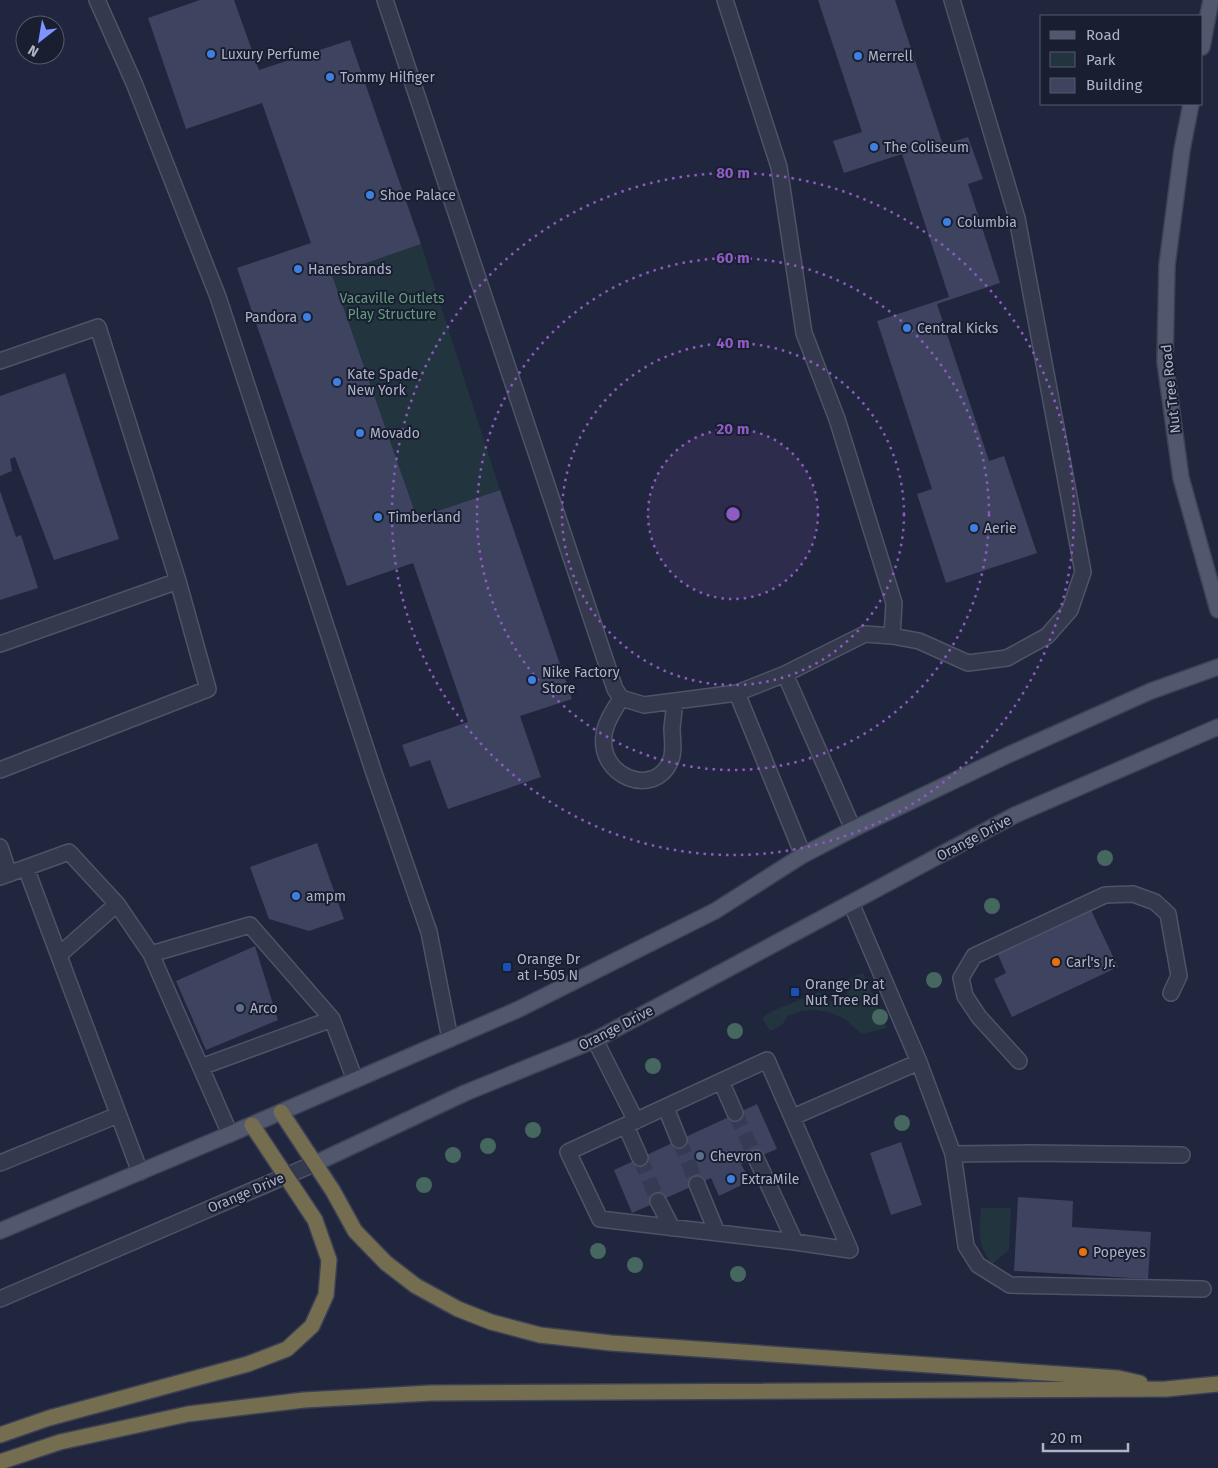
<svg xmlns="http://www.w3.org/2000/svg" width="1218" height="1468" font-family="'Fira Sans',sans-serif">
<rect width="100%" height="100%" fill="#20263d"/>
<path fill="#22343e" d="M421,244L500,490L417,518L332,275Z
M863,973L887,1028L862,1034L843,1018L831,1013L816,1010L802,1011L788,1016L782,1025L770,1031L762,1018L772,1011L819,992C825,1000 831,1004 841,1001L847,993L846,980Z
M981,1208H1011L1009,1250L992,1264C977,1245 979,1231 981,1208Z"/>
<path fill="#3e445f" d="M200,0H234L259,70L350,40L421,244L332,275L417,518L500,490L572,699L520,716L541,777L448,809L430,760L410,767L402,745L468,722L413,563L347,586L237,268L311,243L262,103L186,129L148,18Z
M818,0H895L943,145L968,137L983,179L968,184L1000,283L937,304L989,461L1004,456L1037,553L946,583L917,494L932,489L877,321L949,297L902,154L844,173L833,141L862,132Z
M65,373L119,539L54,560L15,457L10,459L12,471L0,476V396Z
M0,491L16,537L21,535L38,588L0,600Z
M317,843L344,919L309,931L269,919L250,867Z
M1089,906L1118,967L1012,1017L994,979L1006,973L996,950Z
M255,946L278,1020L206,1050L176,981Z
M757,1104L777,1149L741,1164L750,1181L719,1196L711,1178L632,1213L614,1170Z
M901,1142L922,1205L891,1215L870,1153Z
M1018,1197L1073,1201L1072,1227L1151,1232L1148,1279L1014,1271Z"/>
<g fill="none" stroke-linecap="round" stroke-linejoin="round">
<path stroke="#353b52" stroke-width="15" stroke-dasharray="15 8" stroke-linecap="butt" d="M735,1113L756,1158
M679,1140L697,1184
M640,1158L658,1201"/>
<defs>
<path id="minor" d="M97,0L134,83L218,297L374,773L429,932L450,1039
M385,0L615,689L621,698L644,705L737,693L785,674L865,634L892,636L919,641L968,663L1007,658L1047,636L1070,610L1083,572L1017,218L952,0
M725,0L779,167L804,333L837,419L894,603L892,636
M0,361L98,327L178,581L0,644
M785,674L853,829
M737,693L803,855
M621,698C615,709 605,722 604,735C598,777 654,798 670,762C675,752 672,739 672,728C673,719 674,710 675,701
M0,770L208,689L178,581
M0,847L9,874
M26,868L140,1172
M0,877L69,852L117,904L151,954
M851,903L919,1062L953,1154L1030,1153L1182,1155
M59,955L117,904
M595,1040L636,1121
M767,1060L850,1250L795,1242L600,1219L568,1152Z
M1019,1061L979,1017L965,996L961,978L974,956L1105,895L1133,894L1155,902L1168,914L1179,976L1171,993
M201,1067L332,1019
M721,1081L735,1113
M666,1108L679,1140
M793,1117L919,1062
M626,1126L640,1158
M230,1134L151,954L250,925L332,1019L355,1080
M953,1154L966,1246L978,1265L1010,1285L1203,1289
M756,1158L795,1242
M0,1163L118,1115
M697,1184L717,1233
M658,1201L672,1228
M0,1299L316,1163"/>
<path id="major" d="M1202,47L1211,0
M1191,104L1182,150L1167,265L1165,362L1181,478L1218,610
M316,1163L465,1093L595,1040L1015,815L1218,727
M0,1231L230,1134L517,1010L715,911L803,855L853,829L1008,755L1151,691L1218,667"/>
<path id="highway" d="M281,1112L333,1191L355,1231L386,1263L416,1286L458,1309L491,1322L540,1335L611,1343L1118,1378L1140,1383
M0,1435L49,1418L248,1364L287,1349L312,1326L326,1295L329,1260L315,1220L252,1125
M0,1462L60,1442L188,1414L304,1400L431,1393L1166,1389L1218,1384"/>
</defs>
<use href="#minor" stroke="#4f5367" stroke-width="18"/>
<use href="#major" stroke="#3d4256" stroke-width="18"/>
<use href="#highway" stroke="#3c4054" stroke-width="18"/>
<use href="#minor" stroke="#34394d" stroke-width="15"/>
<use href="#major" stroke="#51576d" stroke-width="15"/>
<use href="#highway" stroke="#746d50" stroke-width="15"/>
</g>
<g fill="#456760">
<circle cx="1105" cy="858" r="8"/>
<circle cx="992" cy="906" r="8"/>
<circle cx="934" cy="980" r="8"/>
<circle cx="880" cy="1017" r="8"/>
<circle cx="735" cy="1031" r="8"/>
<circle cx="653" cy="1066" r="8"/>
<circle cx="902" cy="1123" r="8"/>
<circle cx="533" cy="1130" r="8"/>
<circle cx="488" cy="1146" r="8"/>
<circle cx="453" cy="1155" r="8"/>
<circle cx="424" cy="1185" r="8"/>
<circle cx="598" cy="1251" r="8"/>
<circle cx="635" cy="1265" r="8"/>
<circle cx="738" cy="1274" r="8"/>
</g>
<circle cx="733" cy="514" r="85" fill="#8d5bc2" fill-opacity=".12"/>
<g fill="none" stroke="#8d5bc2" stroke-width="2.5" stroke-dasharray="2.5 5">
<circle cx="733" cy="514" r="85"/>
<circle cx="733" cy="514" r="171"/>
<circle cx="733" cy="514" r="256"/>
<circle cx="733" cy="514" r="341"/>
</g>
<g fill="#3f7fe0" stroke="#191e31" stroke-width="2">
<circle cx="211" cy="54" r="5"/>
<circle cx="858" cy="56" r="5"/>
<circle cx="330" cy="77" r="5"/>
<circle cx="874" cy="147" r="5"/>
<circle cx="370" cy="195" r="5"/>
<circle cx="947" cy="222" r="5"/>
<circle cx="298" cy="269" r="5"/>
<circle cx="307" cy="317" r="5"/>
<circle cx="907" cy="328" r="5"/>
<circle cx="337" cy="382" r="5"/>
<circle cx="360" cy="433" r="5"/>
<circle cx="378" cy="517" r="5"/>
<circle cx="974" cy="528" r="5"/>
<circle cx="532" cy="680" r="5"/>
<circle cx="296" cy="896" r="5"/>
<circle cx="731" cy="1179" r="5"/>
</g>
<g fill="#e8710a" stroke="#191e31" stroke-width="2">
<circle cx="1056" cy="962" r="5"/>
<circle cx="1083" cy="1252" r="5"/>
</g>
<g fill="#1a4fb4" stroke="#191e31" stroke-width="2">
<rect x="502" y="962" width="10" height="10" rx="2.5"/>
<rect x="790" y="987" width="10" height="10" rx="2.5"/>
</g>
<g fill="#5c6f8a" stroke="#191e31" stroke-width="2">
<circle cx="240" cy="1008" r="5"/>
<circle cx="700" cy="1156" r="5"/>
</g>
<g text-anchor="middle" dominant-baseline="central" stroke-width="4" stroke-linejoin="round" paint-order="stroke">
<g font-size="14" fill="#afb3c9" stroke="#191e31" text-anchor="start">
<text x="221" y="54">Luxury Perfume</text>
<text x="868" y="56">Merrell</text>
<text x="340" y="77">Tommy Hilfiger</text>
<text x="884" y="147">The Coliseum</text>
<text x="380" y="195">Shoe Palace</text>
<text x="957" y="222">Columbia</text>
<text x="308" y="269">Hanesbrands</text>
<text x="297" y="317" text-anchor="end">Pandora</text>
<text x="917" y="328">Central Kicks</text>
<text x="347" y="374">Kate Spade<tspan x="347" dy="16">New York</tspan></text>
<text x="370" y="433">Movado</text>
<text x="388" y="517">Timberland</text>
<text x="984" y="528">Aerie</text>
<text x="542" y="672">Nike Factory<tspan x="542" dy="16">Store</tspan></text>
<text x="306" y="896">ampm</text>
<text x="517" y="959">Orange Dr<tspan x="517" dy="16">at I-505 N</tspan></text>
<text x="1066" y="962">Carl's Jr.</text>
<text x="805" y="984">Orange Dr at<tspan x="805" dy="16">Nut Tree Rd</tspan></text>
<text x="250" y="1008">Arco</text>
<text x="710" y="1156">Chevron</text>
<text x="741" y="1179">ExtraMile</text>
<text x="1093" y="1252">Popeyes</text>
</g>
<g font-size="14" fill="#639c7d" stroke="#191e31">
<text x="392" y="298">Vacaville Outlets<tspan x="392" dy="16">Play Structure</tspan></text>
</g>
<g font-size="14" fill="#afb3c9" stroke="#191e31">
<text transform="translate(1171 389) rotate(-96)">Nut Tree Road</text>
<text transform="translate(974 838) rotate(-28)">Orange Drive</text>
<text transform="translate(616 1028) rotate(-27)">Orange Drive</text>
<text transform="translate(246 1193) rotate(-23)">Orange Drive</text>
</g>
</g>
<circle cx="733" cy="514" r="8" fill="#8d5bc2" stroke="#191e31" stroke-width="2.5"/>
<g font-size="15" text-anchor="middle" font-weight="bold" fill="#8d5bc2" stroke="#191e31" stroke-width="4" stroke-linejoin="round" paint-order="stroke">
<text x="733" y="178">80 m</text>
<text x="733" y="263">60 m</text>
<text x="733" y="348">40 m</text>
<text x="733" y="434">20 m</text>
</g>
<rect x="1040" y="15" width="162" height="90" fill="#191e31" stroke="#555a6e"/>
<rect x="1050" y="31" width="25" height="8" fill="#51576d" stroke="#555a6e"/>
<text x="1086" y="40" font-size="15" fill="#afb3c9">Road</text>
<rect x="1050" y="52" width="25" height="15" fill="#22343e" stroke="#555a6e"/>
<text x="1086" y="65" font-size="15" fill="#afb3c9">Park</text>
<rect x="1050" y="78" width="25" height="15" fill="#3e445f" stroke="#555a6e"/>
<text x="1086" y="90" font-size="15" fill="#afb3c9">Building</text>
<g transform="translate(40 40) rotate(211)"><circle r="24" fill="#191e31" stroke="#555a6e"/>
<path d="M0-4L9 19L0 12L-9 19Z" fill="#7d93ff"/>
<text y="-8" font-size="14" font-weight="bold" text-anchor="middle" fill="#afb3c9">N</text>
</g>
<path d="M1043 1443v8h85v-8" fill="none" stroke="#afb3c9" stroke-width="2.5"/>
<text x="1050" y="1443" font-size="15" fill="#afb3c9" stroke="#191e31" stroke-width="4" paint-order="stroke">20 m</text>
</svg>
